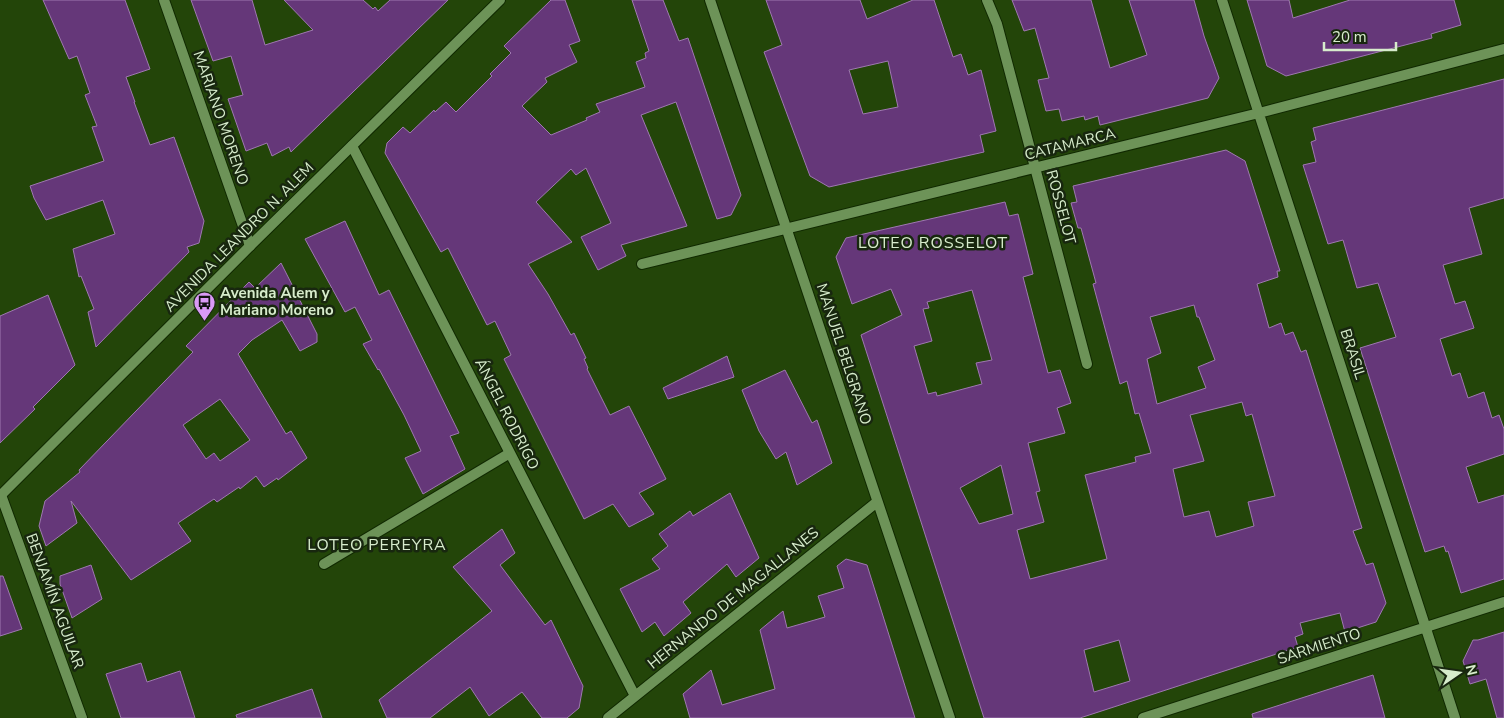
<svg xmlns="http://www.w3.org/2000/svg" width="1504" height="718" font-family="'Nunito Sans',sans-serif">
<rect width="100%" height="100%" fill="#234509"/>
<path fill="#653779" stroke="#9f78b1" fill-rule="evenodd" d="M43,0H125L150,69L126,77L135,102H134L150,145L174,137L204,221L199,243L187,247L189,252L96,347L88,312L94,309L81,276L79,277L73,249L115,234L103,200L46,220L34,198L30,186L104,161L92,127L97,126L85,95L90,93L77,56L69,59Z
M191,0H252L265,45L313,30L284,0H363L373,9L375,7L378,11L390,0H448L291,152L289,147L272,156L267,143L246,151L228,99L243,95L231,56L213,61Z
M551,0H565L580,41L569,45L577,62L545,78L547,82L522,106L551,135L587,120L586,118L600,112L596,104L645,87L636,62L646,58L645,53L649,51L632,0H663L679,41L688,38L741,195L731,215L717,219L676,102L641,115L687,226L621,245L626,256L598,270L581,237L611,223L586,168L576,175L571,169L536,202L572,242L528,264L548,294L571,335L574,333L586,358L584,359L588,368L587,369L610,415L629,406L666,479L639,493L654,514L629,527L613,504L584,519L504,359L511,355L495,321L487,325L448,248L441,252L385,153L387,143L403,127L410,133L434,110L435,112L446,102L456,112L492,76L490,74L511,53L504,46Z
M766,0H860L867,19L913,0H934L953,57L961,54L968,75L981,70L996,131L980,135L984,152L829,187L810,176L764,52L782,45ZM888,61L898,107L863,114L849,70Z
M1012,0H1091L1110,68L1147,55L1129,0H1194L1204,36L1219,78L1208,98L1100,125L1098,116L1085,120L1084,116L1062,121L1059,109L1046,111L1038,80L1049,78L1035,28L1024,31Z
M1247,0H1289L1293,18L1350,0H1454L1461,25L1431,34L1432,38L1286,76L1267,66Z
M1504,79V198L1469,208L1482,254L1443,265L1455,304L1465,301L1474,328L1440,339L1452,376L1460,373L1468,398L1484,392L1492,418L1499,415L1504,429V454L1466,467L1478,503L1504,495V579L1461,593L1448,551L1446,552L1444,546L1425,552L1360,348L1396,337L1378,283L1357,288L1343,240L1328,244L1303,165L1316,162L1311,142L1316,140L1313,128Z
M1226,150L1245,161L1280,271H1277L1278,277L1257,284L1269,328L1281,323L1285,335L1293,332L1301,352L1306,350L1362,528L1353,531L1366,565L1373,563L1386,603L1376,622L1345,632L1340,613L1300,623L1303,634L1295,637L1298,647L1080,718H984L861,335L902,315L891,289L852,304L836,257L846,238L1005,202L1009,216L1018,214L1033,274L1023,277L1048,373L1060,370L1071,403L1057,408L1065,433L1028,443L1040,491L1036,492L1044,522L1017,530L1030,579L1107,559L1085,475L1136,462L1135,457L1151,453L1139,413L1135,414L1127,381L1120,384L1093,284L1096,283L1081,228H1078L1071,203L1077,202L1073,186ZM972,290L992,360L976,363L982,384L937,396L936,392L928,394L914,346L932,341L923,309L929,308L927,302ZM1194,305L1197,317H1199L1215,360L1198,367L1206,388L1157,404L1147,359L1161,353L1150,317ZM1242,402L1246,416L1252,414L1275,496L1248,502L1254,526L1216,537L1209,511L1184,517L1173,469L1204,461L1190,415ZM1001,465L1013,514L979,524L960,488ZM1119,640L1130,681L1094,692L1084,650Z
M345,221L379,295L389,290L459,433L450,436L465,469L423,494L405,458L421,451L404,415L379,369L378,370L363,344L372,340L355,307L345,312L305,239Z
M281,263L317,334V342L300,351L282,320L252,340L238,354L286,434L291,431L307,458L278,480L277,478L264,487L256,476L240,489L239,487L217,502L214,499L178,523L191,541L131,580L71,501L77,523L46,546L39,526L45,501L80,472L79,470L193,352L186,346L249,282L255,288ZM220,399L250,440L220,461L214,453L206,459L183,425Z
M48,295L75,365L33,407L35,409L0,443V316Z
M727,356L734,377L668,399L663,388Z
M785,370L812,423L817,420L832,463L797,485L786,452L776,459L759,431L742,390Z
M730,493L759,558L736,577L727,564L683,602L691,613L664,636L655,622L642,632L620,589L660,569L652,559L668,546L659,534L690,511L693,516Z
M502,529L515,553L500,565L545,625L551,620L583,686L579,708L567,718H542L522,692L489,716L470,687L430,718H387L379,700L492,611L453,567Z
M846,559L867,565L915,718H690L683,694L711,670L722,705L775,689L760,630L783,611L787,628L825,617L818,596L844,588L837,566Z
M91,565L102,599L72,618L60,584V576Z
M0,576H3L22,629L0,636Z
M1504,632V718H1497L1486,679L1470,684L1463,661L1473,640H1478Z
M141,663L147,682L180,671L195,718H121L106,674Z
M1373,675L1385,718H1253L1252,714Z
M312,689L322,718H237L236,715Z"/>
<g fill="none" stroke-linecap="round" stroke-linejoin="round">
<defs>
<path id="minor" d="M164,0L250,246
M710,0L950,718
M987,0L997,24L1087,364
M1222,0L1455,718
M352,146L635,696
M642,264L1259,113L1504,49
M1,495L82,718
M324,564L510,453
M608,718L877,502
M1143,718L1504,602"/>
<path id="tertiary" d="M0,496L250,246L500,0"/>
</defs>
<use href="#minor" stroke="#102900" stroke-width="12"/>
<use href="#tertiary" stroke="#102900" stroke-width="12"/>
<use href="#minor" stroke="#6d9358" stroke-width="10"/>
<use href="#tertiary" stroke="#6d9358" stroke-width="10"/>
</g>
<defs>
<symbol id="bus-pin" viewBox="-11 -11 22 30"><path d="M0 17L-7.5 6A9.5 9.5 0 1 1 7.5 6Z" fill="#da9af6" stroke="#18270f"/><path d="M-5-6H5V4H4V6H2V4H-2V6H-4V4H-5ZM-3.5-4V0h7V-4ZM-3.5 1.2v1.5H-2V1.2ZM2 1.2v1.5H3.5V1.2Z" fill="#111"/></symbol>
</defs>
<g fill-rule="evenodd">
<use href="#bus-pin" x="192" y="290" width="25" height="34"/>
</g>
<g text-anchor="middle" dominant-baseline="central" stroke-width="5" stroke-linejoin="round" paint-order="stroke">
<g font-size="15" fill="#d7eccc" stroke="#18270f">
<text transform="translate(221 118) rotate(71)">MARIANO MORENO</text>
<text transform="translate(1070 144) rotate(-14)">CATAMARCA</text>
<text transform="translate(1061 207) rotate(75)">ROSSELOT</text>
<text transform="translate(239 237) rotate(-45)">AVENIDA LEANDRO N. ALEM</text>
<text transform="translate(844 354) rotate(72)">MANUEL BELGRANO</text>
<text transform="translate(1353 354) rotate(72)">BRASIL</text>
<text transform="translate(507 414) rotate(63)">ÁNGEL RODRIGO</text>
<text transform="translate(733 598) rotate(-39)">HERNANDO DE MAGALLANES</text>
<text transform="translate(55 601) rotate(70)">BENJAMÍN AGUILAR</text>
<text transform="translate(1319 646) rotate(-18)">SARMIENTO</text>
</g>
<g font-size="15" font-weight="bold" fill="#d7eccc" stroke="#18270f" text-anchor="start">
<text x="220" y="293">Avenida Alem y<tspan x="220" dy="17">Mariano Moreno</tspan></text>
</g>
<g font-size="16" letter-spacing="1" fill="#d7eccc" stroke="#18270f">
<text x="933" y="243">LOTEO ROSSELOT</text>
<text x="377" y="545">LOTEO PEREYRA</text>
</g>
</g>
<g transform="translate(1459 673) rotate(77)" stroke="#18270f" stroke-width="4" paint-order="stroke">
<path d="M0-4L9 19L0 12L-9 19Z" fill="#d7eccc"/>
<text y="-8" font-size="14" font-weight="bold" text-anchor="middle" fill="#d7eccc">N</text>
</g>
<path d="M1324 42v8h72v-8" fill="none" stroke="#d7eccc" stroke-width="2.5"/>
<text x="1332" y="42" font-size="15" fill="#d7eccc" stroke="#18270f" stroke-width="4" paint-order="stroke">20 m</text>
</svg>
